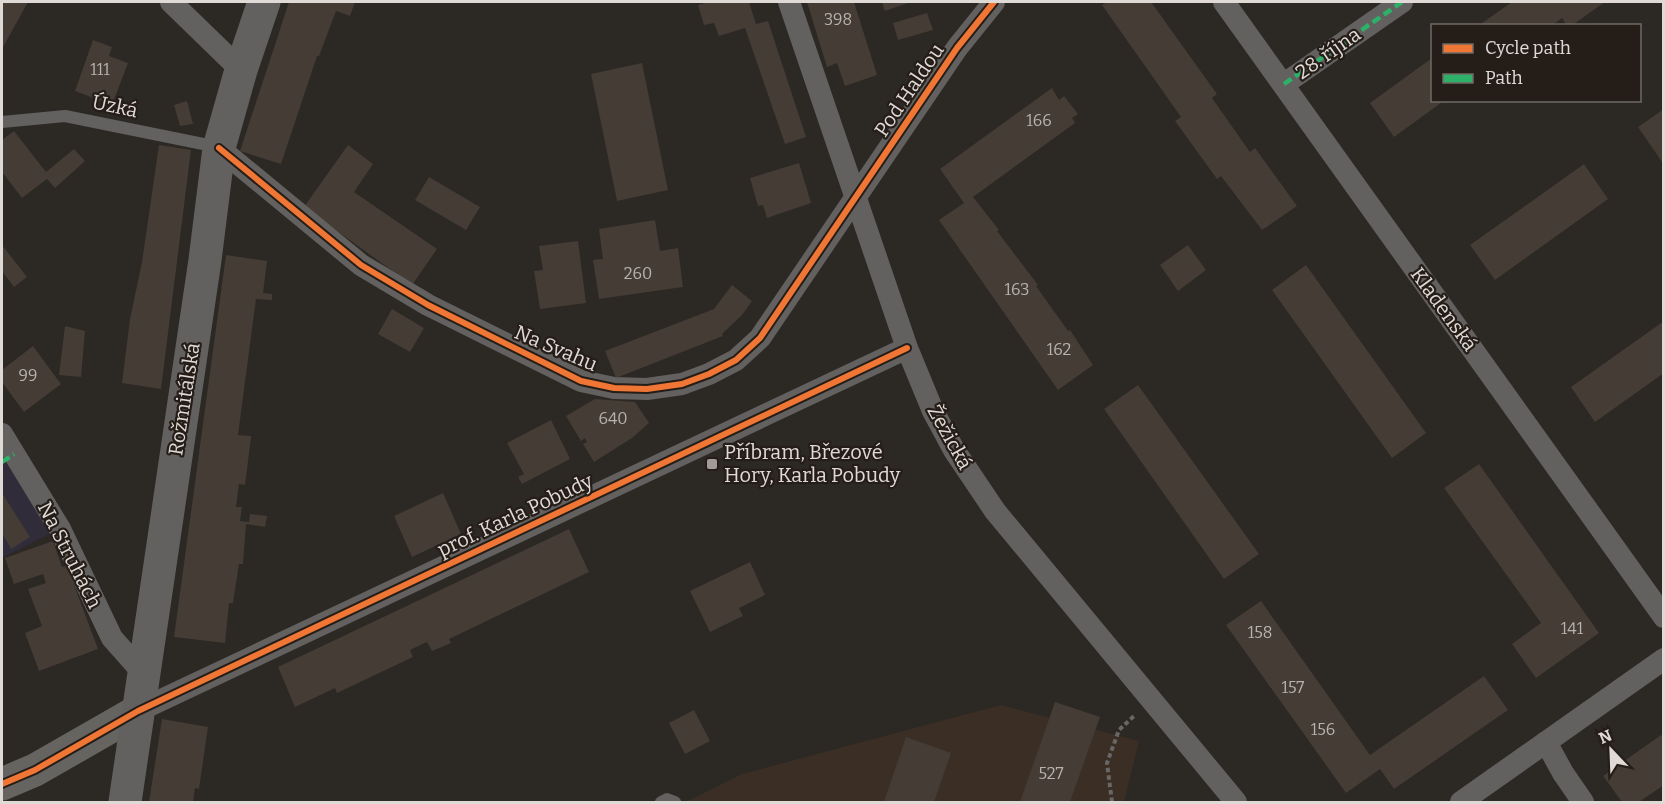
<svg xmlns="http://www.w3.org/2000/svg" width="1665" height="804" font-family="Bitter,serif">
<rect width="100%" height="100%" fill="#2c2824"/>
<path fill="#312c3a" d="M2,454L51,533L2,558Z"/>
<path fill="#3b2e25" d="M1001,705L1139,741L1124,802H686L742,774Z"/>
<path fill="#443c35" d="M2,2H28L2,49Z
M289,2H355L350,16L336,11L319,56H317L281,164L240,151Z
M708,2H749L756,24L768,21L806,137L785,144L745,28L719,36L714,23L704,25L698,5Z
M807,2H854L877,75L845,86L837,63L827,67Z
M882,2H911L885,11Z
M1107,2H1151L1217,94L1212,98L1250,152L1255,148L1297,206L1262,230L1221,176L1217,179L1175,121L1181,117L1102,5Z
M1512,2H1605L1571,26H1567L1562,18L1551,26H1478Z
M927,13L933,30L898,40L893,23Z
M93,40L112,47L109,56L128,63L112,105L75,91Z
M1432,58V100H1445L1394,137L1370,103Z
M642,63L668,190L617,201L591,74Z
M1052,88L1059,100L1064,96L1078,114L1072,118L1075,123L973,197L999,230L997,231L1038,285L1036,286L1068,331L1070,330L1093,365L1058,390L939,220L964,203L940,169Z
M187,101L193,124L180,126L174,105Z
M1664,109V161L1662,162L1638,127Z
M14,131L46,172L74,149L85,161L55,188L47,179L22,198L2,172V140Z
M159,145L191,150L161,389L122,383L130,319L142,262Z
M348,145L373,164L354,192L437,249L412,285L304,207Z
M799,163L811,203L767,218L763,205L758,206L750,178Z
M1584,164L1608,199L1495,280L1470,245Z
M429,177L480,207L466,230L415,200Z
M655,220L660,251L678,248L683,287L599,299L593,260L603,259L599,229Z
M578,241L586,303L540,309L534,271L543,270L539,246Z
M2,245L27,277L14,287L2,271Z
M1188,245L1206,270L1178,291L1160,265Z
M226,255L267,261L263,293L272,294V300L256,299L238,435L251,436V438L245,485L239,484L236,507H242L240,521L249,522L250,514L267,516L265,527L246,524L243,564H239L233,603H229L225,643L174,637Z
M1306,265L1426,433L1392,458L1272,290Z
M732,285L752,301L742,315L722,334L723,336L616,378L605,351L714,309Z
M392,309L424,328L410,352L378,334Z
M1664,321V373L1595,422L1571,387Z
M65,326L85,331L81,377L59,375Z
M33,346L61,384L24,412L2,382V370Z
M1138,385L1259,554L1224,579L1104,409Z
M595,399L635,402L649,423L632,438L594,462L583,444L587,442L585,438L581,441L566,416Z
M551,420L570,459L522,484L518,477L524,474L507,443Z
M1479,464L1599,633L1536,678L1512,644L1541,623L1444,488Z
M2,493L30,537L11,549L2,533Z
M443,493L461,534L412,557L394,516Z
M569,529L589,572L449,639L451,643L432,651L427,642L410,650L413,657L337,693L335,688L295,707L278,667Z
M53,541L62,567L67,566L98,649L39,671L25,633L42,626L28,589L46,583L43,574L14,584L5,558Z
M750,562L765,595L739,608L743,616L710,632L690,591Z
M1261,601L1370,755L1484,676L1508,710L1394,789L1380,769L1346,793L1226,625Z
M1055,702L1100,717L1070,802H1020Z
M694,710L710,741L685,754L669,723Z
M162,719L208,727L199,789L195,788L193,802H149Z
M1661,735L1664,738V785L1639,802H1622L1603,776Z
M906,737L951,753L934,802H884Z"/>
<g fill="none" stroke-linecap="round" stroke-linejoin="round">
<path stroke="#696765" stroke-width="4" stroke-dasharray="4.5 3" stroke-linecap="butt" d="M1112,802L1107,763L1119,730L1134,716"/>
<path stroke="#626160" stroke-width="12" d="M2,122L65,116L218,147
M661,802L667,799L675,802"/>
<path stroke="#626160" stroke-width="22" d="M171,2L241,70
M789,2L907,348L933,411L954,450L995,511L1236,802
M1224,2L1664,617
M1284,84L1402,2
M219,148L361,265L428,305L581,381L614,388L647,389L682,384L709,374L736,360L760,338L957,48L994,2
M2,434L60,529L112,638L143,673
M138,711L907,348
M1546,742L1563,773L1583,802
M1461,802L1664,659"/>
<path stroke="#666460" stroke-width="33" d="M2,784L35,770L138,711"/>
<path stroke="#636160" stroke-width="33" d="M125,802L205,260L219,148L241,70L264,2"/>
<path stroke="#2db169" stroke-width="4.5" stroke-dasharray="9 4.5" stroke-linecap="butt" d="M1284,84L1402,2
M2,462L14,454"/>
<defs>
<path id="cycleway" d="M219,148L361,265L428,305L581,381L614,388L647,389L682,384L709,374L736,360L760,338L957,48L994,2
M2,784L35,770L138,711L907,348"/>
</defs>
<use href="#cycleway" stroke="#251d17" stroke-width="10"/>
<use href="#cycleway" stroke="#f07635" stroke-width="6"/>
</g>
<rect fill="#a19c98" stroke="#251d17" stroke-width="2" x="706" y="458" width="12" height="12" rx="3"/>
<g text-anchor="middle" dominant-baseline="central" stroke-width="4.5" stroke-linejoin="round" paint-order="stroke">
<g font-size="16" fill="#b9b2ae">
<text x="838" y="19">398</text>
<text x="100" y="69">111</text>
<text x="1039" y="120">166</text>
<text x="638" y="273">260</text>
<text x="1017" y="289">163</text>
<text x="1059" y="349">162</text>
<text x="28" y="375">99</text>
<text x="613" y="418">640</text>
<text x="1572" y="628">141</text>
<text x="1260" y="632">158</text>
<text x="1293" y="687">157</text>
<text x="1323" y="729">156</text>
<text x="1051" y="773">527</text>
</g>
<g font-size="20" fill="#e0dad6" stroke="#251d17">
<text transform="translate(1328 53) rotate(-35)">28. října</text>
<text transform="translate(909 90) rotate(-56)">Pod Haldou</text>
<text transform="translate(115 106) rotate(12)">Úzká</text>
<text transform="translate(1444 309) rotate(54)">Kladenská</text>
<text transform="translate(556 348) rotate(23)">Na Svahu</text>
<text transform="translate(184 399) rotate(-81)">Rožmitálská</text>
<text transform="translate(950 437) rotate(61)">Žežická</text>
<text transform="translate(515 515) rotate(-25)">prof. Karla Pobudy</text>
<text transform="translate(70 555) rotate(63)">Na Struhách</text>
</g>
<g font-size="20" fill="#e0dad6" stroke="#251d17" text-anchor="start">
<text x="724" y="452">Příbram, Březové<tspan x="724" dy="23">Hory, Karla Pobudy</tspan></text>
</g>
</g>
<rect width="1665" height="804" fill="none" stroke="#e0dad6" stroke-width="6"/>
<rect x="1431" y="24" width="210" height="78" fill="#251d17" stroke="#706963" stroke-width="1.5"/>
<rect x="1443" y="44" width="30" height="9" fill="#f07635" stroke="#706963" stroke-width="1.5"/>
<text x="1485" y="54" font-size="18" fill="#e0dad6">Cycle path</text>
<rect x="1443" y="74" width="30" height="9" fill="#2db169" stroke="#706963" stroke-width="1.5"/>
<text x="1485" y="84" font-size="18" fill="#e0dad6">Path</text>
<g transform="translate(1611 750) rotate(337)" stroke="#251d17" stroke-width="4.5" paint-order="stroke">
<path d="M0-4.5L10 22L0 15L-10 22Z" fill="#e0dad6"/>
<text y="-9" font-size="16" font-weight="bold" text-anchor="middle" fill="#e0dad6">N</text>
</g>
</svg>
